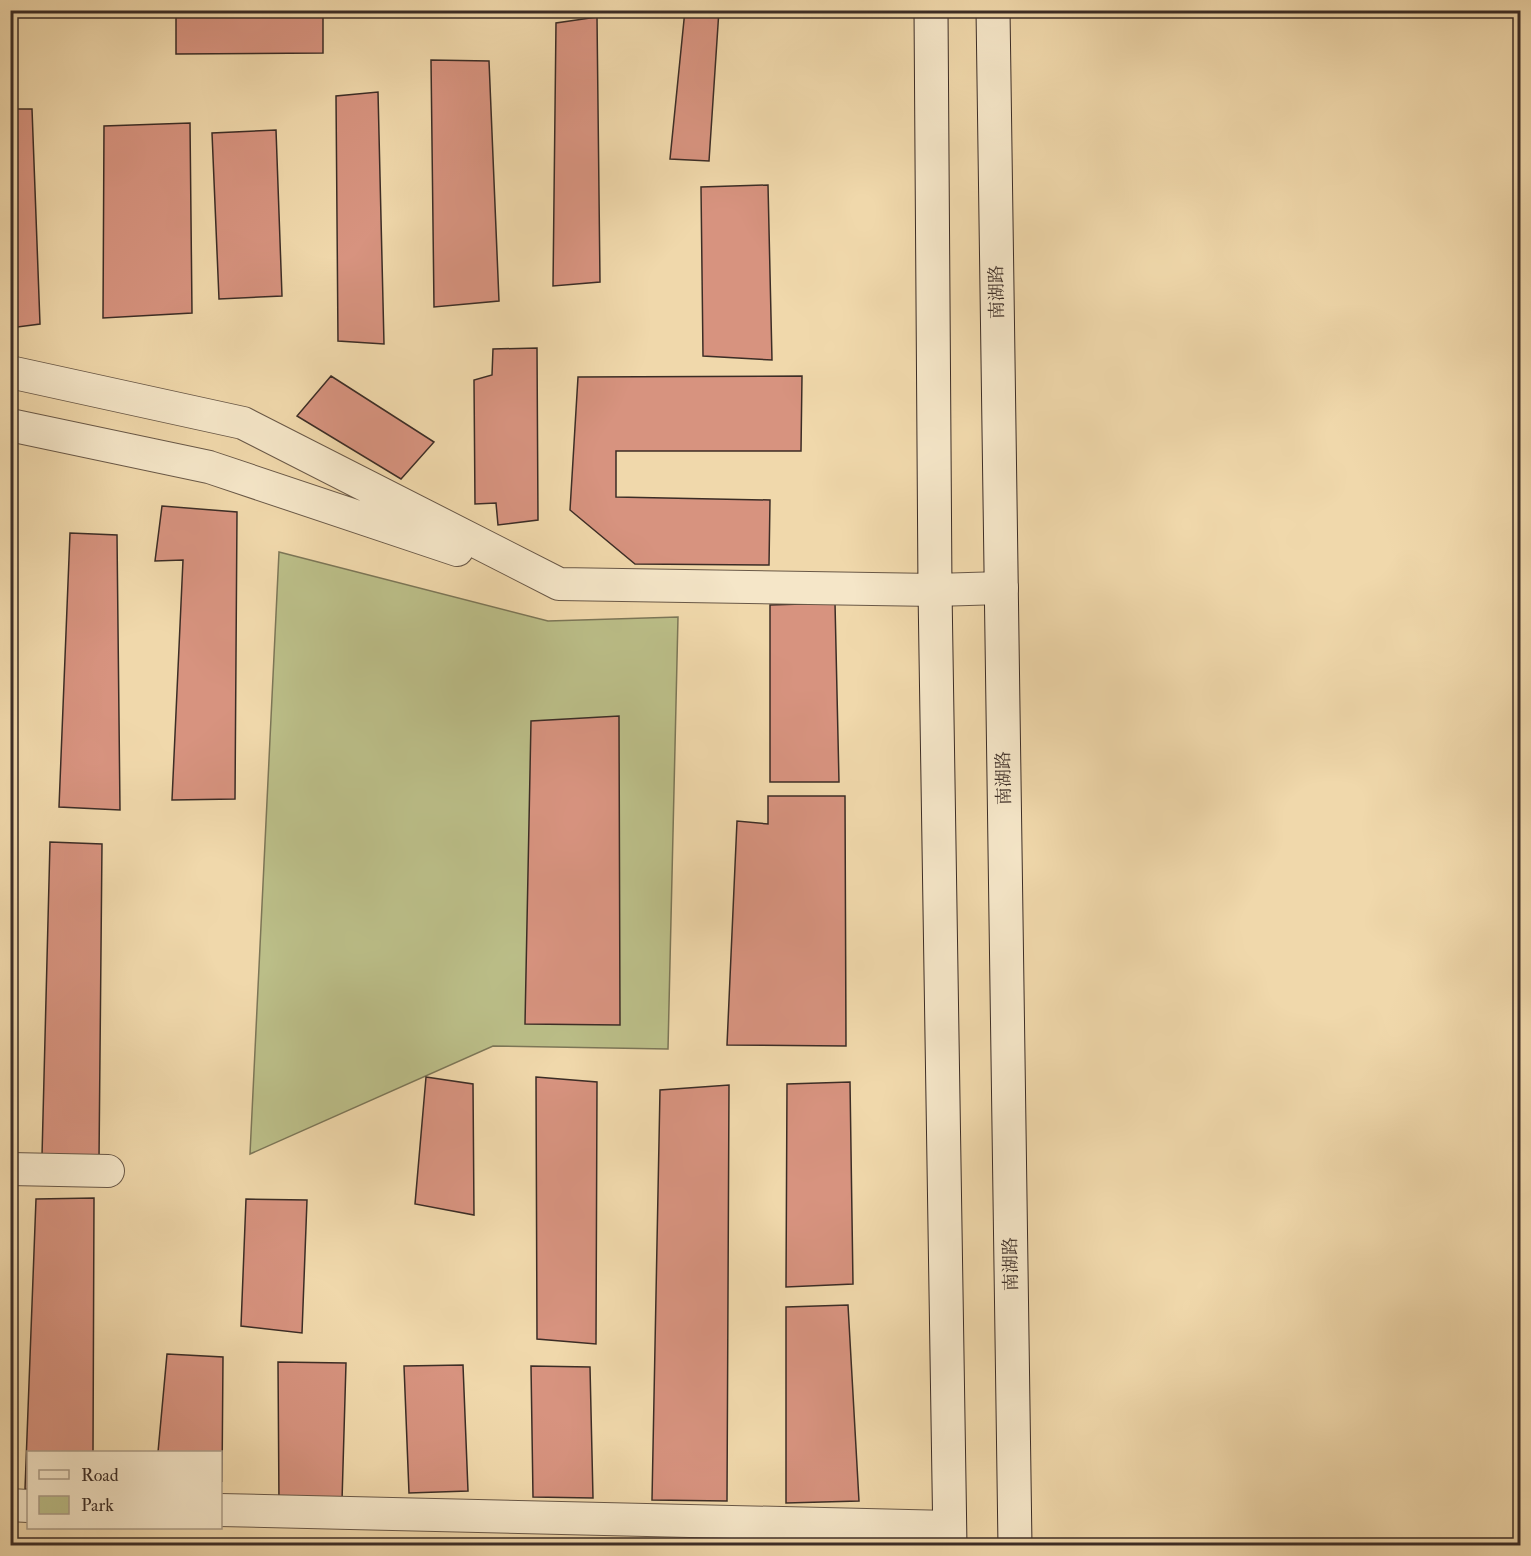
<svg xmlns="http://www.w3.org/2000/svg" width="1531" height="1556" font-family="'IM FELL Double Pica','Noto Serif SC',serif">
<rect width="100%" height="100%" fill="#f0d8ab"/>
<filter id="stains"><feTurbulence type="fractalNoise" baseFrequency=".00333" numOctaves="4"/><feColorMatrix values="0 0 0 0 .2 0 0 0 0 .09 0 0 0 0 .02 0 0 0 .5 -.17"/></filter>
<radialGradient id="worn" r=".72"><stop offset=".6" stop-color="#630" stop-opacity="0"/><stop offset="1" stop-color="#630" stop-opacity=".3"/></radialGradient>
<path fill="#bbbe88" stroke="#7c7657" stroke-width="1.5" d="M279,552L548,621L678,617L668,1049L493,1046L250,1154Z"/>
<path fill="#d7937f" stroke="#3c2d26" stroke-width="1.5" d="M176,10H323V53L176,54Z
M685,10H719L709,161L670,159Z
M597,17L600,282L553,286L556,23Z
M431,60L489,61L499,301L434,307Z
M378,92L384,344L338,341L336,96Z
M10,109H32L40,324L10,328Z
M190,123L192,313L103,318L104,126Z
M276,130L282,296L219,299L212,133Z
M768,185L772,360L703,356L701,187Z
M537,348L538,520L498,525L496,503L475,504L474,380L492,375L493,349Z
M331,376L434,442L401,479L297,416Z
M802,376L801,451H616V497L770,500L769,565L635,564L570,510L578,377Z
M162,506L237,512L235,799L172,800L183,560L155,561Z
M70,533L117,535L120,810L59,807Z
M835,603L839,782H770V605Z
M619,716L620,1025L525,1024L531,721Z
M768,796H845L846,1046L727,1045L737,821L768,824Z
M50,842L102,844L99,1160L42,1156Z
M426,1077L473,1084L474,1215L415,1204Z
M536,1077L597,1082L596,1344L537,1339Z
M850,1082L853,1284L786,1287L787,1084Z
M729,1085L727,1501L652,1500L660,1090Z
M94,1198L93,1452H28V1489H25L36,1199Z
M246,1199L307,1200L302,1333L241,1326Z
M848,1305L859,1501L786,1503V1307Z
M167,1354L223,1357L222,1482L220,1452H158Z
M278,1362L346,1363L342,1501L279,1504Z
M463,1365L468,1491L409,1493L404,1366Z
M531,1366L590,1367L593,1498L533,1497Z
M530,1541L614,1545V1546H530Z"/>
<g fill="none" stroke-linecap="round" stroke-linejoin="round">
<defs>
<path id="minor" d="M10,372L243,423L559,584L935,590L1002,588
M10,425L209,467L457,550
M10,1169L108,1171
M10,1505L28,1506
M220,1510L950,1527"/>
<path id="secondary" d="M931,10L935,590L950,1546
M993,10L1015,1546"/>
</defs>
<use href="#minor" stroke="#695847" stroke-width="34"/>
<use href="#secondary" stroke="#3c2d26" stroke-width="35"/>
<use href="#minor" stroke="#f5e6c8" stroke-width="32"/>
<use href="#secondary" stroke="#f5e6c8" stroke-width="33"/>
</g>
<g text-anchor="middle" dominant-baseline="central" stroke-width="5" stroke-linejoin="round" paint-order="stroke">
<g font-size="18" fill="#3c2d26" stroke="#f5e6c8">
<text transform="translate(997 292) rotate(-91)">南湖路</text>
<text transform="translate(1004 778) rotate(-91)">南湖路</text>
<text transform="translate(1011 1264) rotate(-91)">南湖路</text>
</g>
</g>
<rect width="1531" height="1556" fill="none" stroke="#f0d8ab" stroke-width="36"/>
<rect x="12" y="12" width="1507" height="1532" fill="none" stroke="#3c2d26" stroke-width="3"/>
<rect x="18" y="18" width="1495" height="1520" fill="none" stroke="#3c2d26" stroke-width="1.5"/>
<rect x="27" y="1451" width="195" height="78" fill="#f5e6c8" stroke="#ab9c87" stroke-width="1.5"/>
<rect x="39" y="1470" width="30" height="9" fill="#f5e6c8" stroke="#ab9c87" stroke-width="1.5"/>
<text x="81" y="1481" font-size="18" fill="#3c2d26">Road</text>
<rect x="39" y="1496" width="30" height="18" fill="#bbbe88" stroke="#ab9c87" stroke-width="1.5"/>
<text x="81" y="1511" font-size="18" fill="#3c2d26">Park</text>
<rect width="100%" height="100%" filter="url(#stains)"/>
<rect width="100%" height="100%" fill="url(#worn)"/>
</svg>
